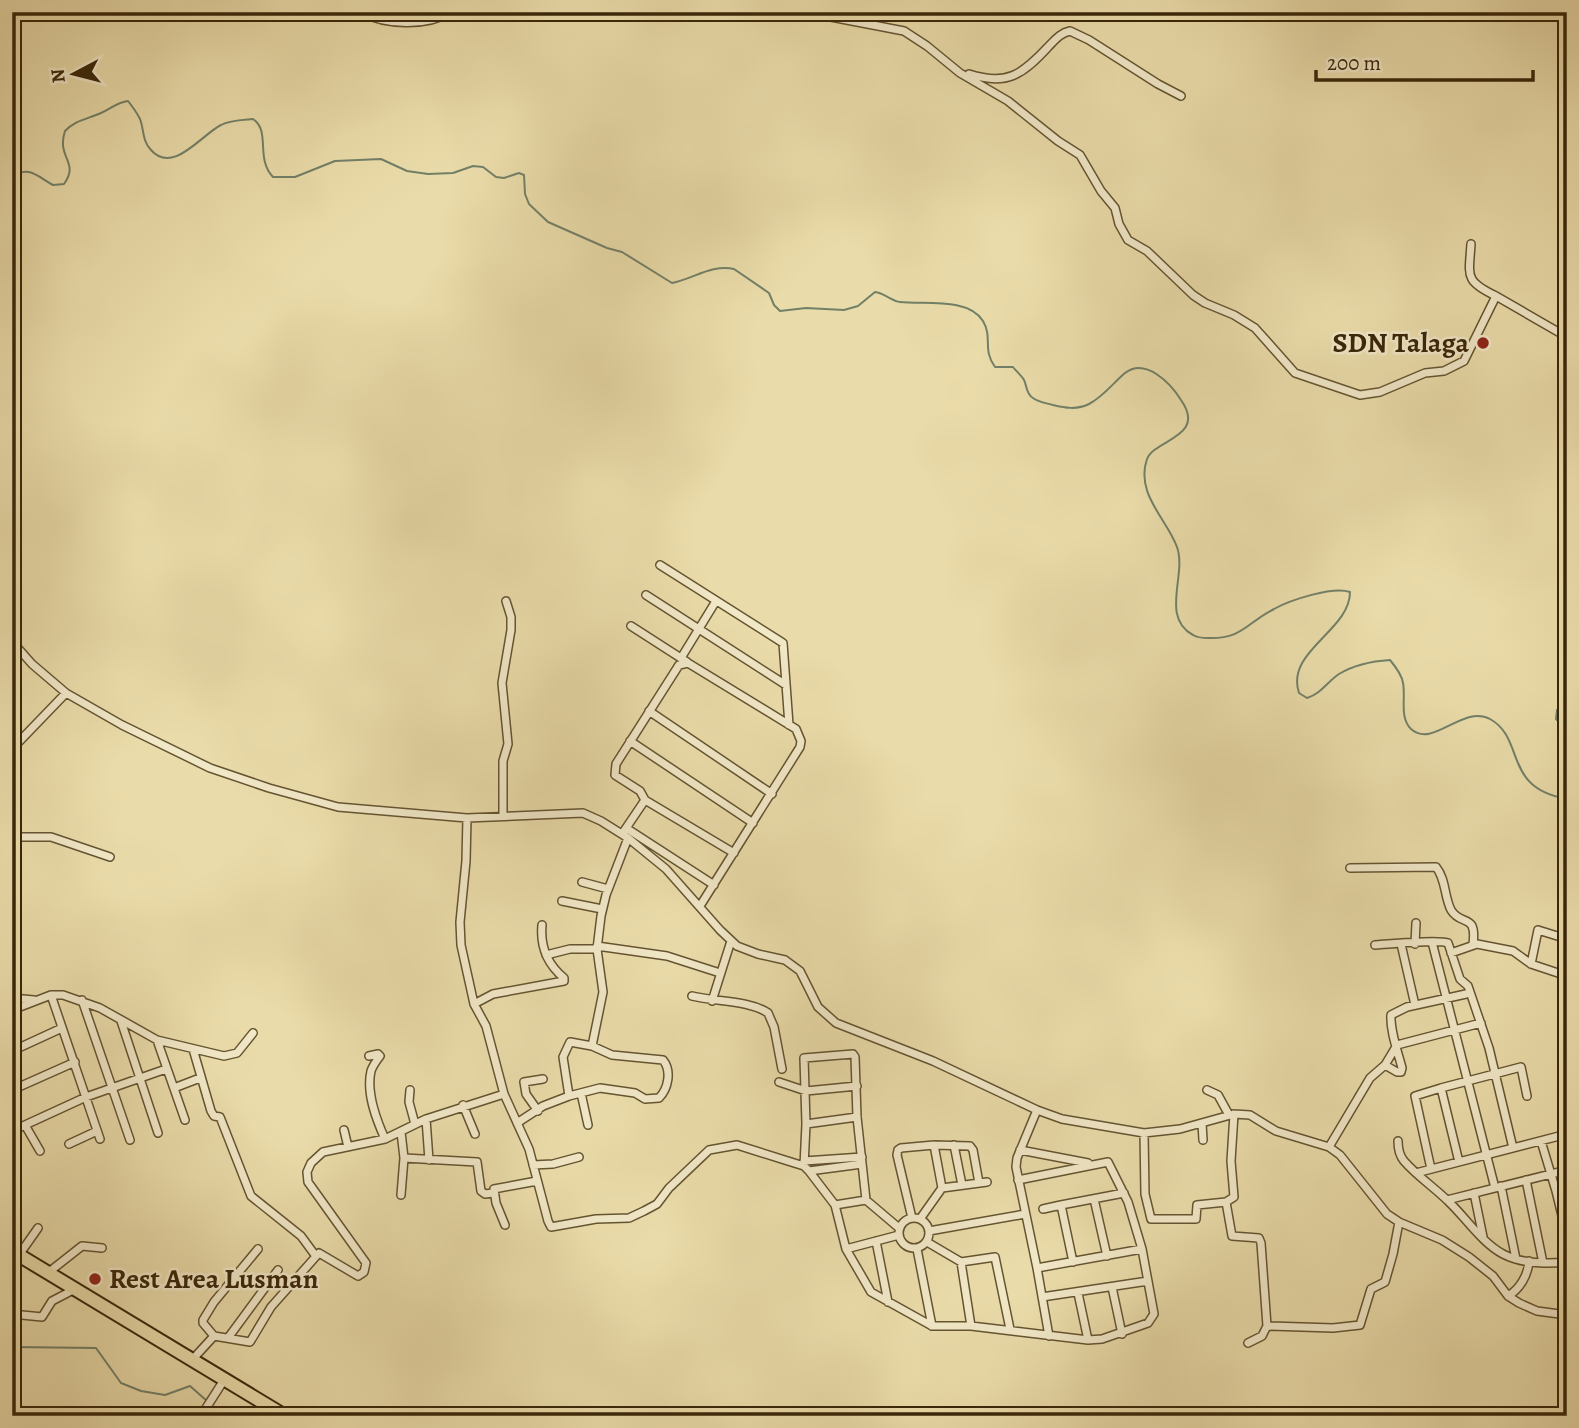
<svg xmlns="http://www.w3.org/2000/svg" width="1579" height="1428" font-family="Alegreya,serif">
<rect width="100%" height="100%" fill="#eadcaa"/>
<filter id="stains"><feTurbulence type="fractalNoise" baseFrequency=".00286" numOctaves="4"/><feColorMatrix values="0 0 0 0 .2 0 0 0 0 .09 0 0 0 0 .02 0 0 0 .5 -.17"/></filter>
<radialGradient id="worn" r=".72"><stop offset=".6" stop-color="#630" stop-opacity="0"/><stop offset="1" stop-color="#630" stop-opacity=".3"/></radialGradient>
<g fill="none" stroke-linecap="round" stroke-linejoin="round">
<path stroke="#728068" stroke-width="2" d="M12,178C28,164 38,177 53,185L64,184C80,162 56,158 65,131C75,120 88,119 101,113C111,109 117,102 128,101C132,106 137,113 140,119C144,129 142,141 151,150C173,175 201,135 221,125C230,120 242,120 253,119C271,131 255,158 273,177H295L335,161L381,159L407,171L428,174L453,173L473,166L483,167L496,177L504,178L519,173L524,175L525,194L529,204L548,222L607,248L622,252L672,283C693,279 712,264 734,269L769,293L774,305L780,311L806,308L844,310L858,306L875,292C884,293 892,301 900,302C924,305 968,297 983,321C993,338 982,349 995,367H1013C1016,371 1021,375 1024,380C1027,386 1026,394 1033,398C1038,402 1046,403 1053,405C1065,408 1077,410 1089,404C1104,396 1113,383 1125,373C1146,357 1171,384 1181,400C1207,437 1155,439 1147,459C1135,494 1167,519 1177,547C1187,575 1160,617 1193,635C1198,638 1202,638 1208,638C1243,639 1246,623 1274,609C1290,600 1333,586 1350,592C1350,631 1285,651 1299,693L1307,698C1322,693 1327,682 1339,674C1354,665 1374,661 1390,660C1395,666 1402,675 1403,683C1406,698 1399,717 1411,729C1433,749 1463,704 1490,719C1526,739 1502,788 1567,799
M1567,700L1557,710L1556,719L1567,730
M12,1347L96,1348L121,1383L141,1391L165,1395L190,1386L207,1401
M211,1405L218,1416"/>
<defs>
<path id="street" d="M360,12C386,25 426,27 451,12
M805,12L904,31L927,46L960,73L1008,101L1058,141L1080,155L1101,191L1115,208L1119,224L1128,240L1147,251L1193,295L1205,303L1234,315L1255,328L1295,373L1360,395L1380,392L1425,373L1444,371L1464,361L1496,296L1567,337
M969,74C1007,86 1022,75 1048,47C1055,40 1060,33 1070,31L1089,40L1158,84L1181,96
M1471,244C1469,276 1464,281 1496,296
M660,565L783,643L789,725
M646,595L786,685
M12,602L17,647L32,664L66,693L122,725L210,768L269,788L338,807L467,818L583,813L601,821L628,838L666,869L720,930L737,946L758,954L785,960L800,971L818,1007L836,1023L933,1061L1037,1110L1062,1119L1144,1133L1180,1129L1234,1114L1250,1115L1276,1131L1329,1147L1340,1155L1387,1214L1399,1222L1442,1240L1469,1257L1493,1276L1508,1296L1519,1303L1537,1311L1567,1315
M631,626L687,662
M681,658L716,601
M649,711L772,794
M630,741L753,823
M12,749L66,693
M645,800L734,853
M503,816V761L508,744L502,683L511,630V617L506,601
M467,818L466,861L460,922L461,945L474,1004L486,1026L504,1094L529,1149L548,1221L551,1227L596,1219L629,1218L644,1211L657,1204L669,1188L709,1150L737,1145L791,1162L804,1166L809,1171L835,1205L846,1249L871,1292L932,1326H971L1088,1340L1102,1339L1148,1323L1154,1314L1142,1249L1037,1268L1016,1167L1017,1158L1037,1110
M626,828L714,885
M622,834L645,800L640,791L615,775L616,764L679,665L688,663L796,729L801,741L800,747L700,906
M12,837H51L110,857
M1350,868L1436,867C1446,879 1444,896 1451,910C1461,927 1477,912 1473,944
M582,882L608,889
M562,901L602,909
M1432,942L1495,1188
M1401,944L1415,1005
M1415,944L1416,923
M1375,945C1389,944 1440,939 1448,943L1460,979L1468,986L1489,1048L1513,1148
M597,946L667,956L720,973
M1451,953L1477,944L1513,951L1531,964L1567,976
M546,955L570,949H597
M1531,964L1538,930L1567,939
M1466,994L1407,1007L1391,1015C1390,1032 1398,1052 1402,1068L1401,1072H1397L1385,1065L1397,1045L1481,1023
M51,995L100,1139
M692,996C716,1002 749,1000 768,1013L774,1027L782,1069
M12,998L34,1000
M82,1000L130,1140
M712,1001L731,941
M474,1004L493,994L564,981V978C547,964 540,947 542,925
M12,1010L51,995H63L100,1008L157,1040L224,1056L237,1053L253,1033
M121,1021L158,1133
M157,1040L185,1120
M193,1049L211,1111L214,1116L220,1117L251,1196L301,1236L315,1255
M12,1051L62,1028
M369,1056L378,1054L380,1056C377,1060 373,1065 371,1071C366,1093 376,1119 385,1139
M779,1082L806,1091L857,1086
M174,1088L200,1078
M12,1090L75,1062
M410,1090L409,1102L415,1124
M1207,1090L1218,1095L1229,1115
M581,1093L588,1125
M569,1096L563,1057L570,1042L592,1046L603,992L597,949L601,916L606,895L628,838
M463,1105L475,1134
M538,1111L526,1094L524,1082L543,1079
M426,1119L429,1160
M517,1123L543,1106L569,1096L600,1088L635,1093L645,1099L659,1098C668,1089 672,1071 663,1060L612,1055L592,1046
M1202,1123L1203,1140
M806,1124L857,1117
M25,1125L40,1151
M344,1130L348,1147
M12,1131L86,1097L166,1069
M1144,1133L1145,1194L1151,1219H1196L1197,1205L1226,1202L1234,1197L1231,1161L1234,1114
M1398,1141C1398,1149 1399,1155 1404,1161C1417,1176 1435,1188 1449,1202C1466,1218 1482,1243 1503,1254C1522,1264 1547,1264 1567,1262
M1541,1141L1556,1191L1567,1236
M69,1144L97,1131
M934,1145L942,1188
M954,1145L962,1185
M1329,1147L1370,1078L1385,1065
M1020,1150L1088,1163
M404,1158L477,1162L481,1191L485,1194L493,1193
M804,1161L862,1157
M1459,1162L1441,1088L1521,1067L1527,1096
M533,1165L553,1164L579,1157
M804,1166L806,1124L804,1058L853,1054L855,1057L857,1117L866,1200
M1431,1169L1415,1096L1441,1088
M809,1171L862,1164
M1416,1173L1567,1134
M1018,1180L1108,1162L1128,1202L1142,1249
M1526,1180L1543,1263
M1501,1186L1516,1259
M1474,1193L1483,1237
M401,1195L404,1158L401,1132
M1094,1199L1107,1256
M1447,1200L1567,1170
M1226,1202L1232,1236L1259,1238L1261,1243L1267,1326L1262,1336L1248,1343
M835,1205L866,1200L899,1228
M1043,1209L1061,1205
M899 1233a15 15 0 1 1 30 0a15 15 0 1 1-30 0Z
M912,1218L897,1155L898,1150L901,1148L934,1145L970,1146L973,1150L979,1183
M920,1219L942,1188L987,1182
M505,1225L496,1203L494,1189L537,1181
M929,1231L1025,1214
M876,1241L888,1302
M927,1242L961,1262L995,1257L1010,1329
M846,1249L899,1235
M917,1249L932,1326
M19,1255L38,1228
M961,1262L971,1326
M1073,1262L1061,1205L1124,1193
M1037,1268L1049,1336
M49,1272L82,1246L102,1248
M1112,1287L1122,1334
M1078,1293L1088,1340
M1508,1296C1520,1289 1528,1275 1529,1261
M1042,1297L1148,1281
M12,1314L42,1317L52,1301L75,1289
M1267,1326L1333,1328L1360,1325L1371,1289L1385,1282L1393,1254L1399,1222
M214,1336L203,1323V1320L214,1302L258,1249
M228,1338L278,1270
M192,1360L214,1336L250,1342L271,1307L319,1253L358,1276L364,1272L366,1263L308,1182L307,1172L311,1163L323,1152L385,1139L426,1119L504,1094
M201,1416L224,1380"/>
<path id="highway" d="M12,1251L285,1416"/>
</defs>
<use href="#street" stroke="#655431" stroke-width="10"/>
<use href="#highway" stroke="#392609" stroke-width="16"/>
<use href="#street" stroke="#f1e8c8" stroke-width="7"/>
<use href="#highway" stroke="#eadcaa" stroke-width="12"/>
</g>
<g fill="#8f2418" stroke="#f1e8c8" stroke-width="2.5">
<circle cx="1483" cy="343" r="7"/>
<circle cx="95" cy="1279" r="7"/>
</g>
<g text-anchor="middle" dominant-baseline="central" stroke-width="5" stroke-linejoin="round" paint-order="stroke">
<g font-size="28" font-weight="bold" fill="#392609" stroke="#f1e8c8" text-anchor="end">
<text x="1469" y="343">SDN Talaga</text>
<text x="109" y="1279" text-anchor="start">Rest Area Lusman</text>
</g>
</g>
<rect width="1579" height="1428" fill="none" stroke="#eadcaa" stroke-width="42"/>
<rect x="14" y="14" width="1551" height="1400" fill="none" stroke="#392609" stroke-width="3.5"/>
<rect x="21" y="21" width="1537" height="1386" fill="none" stroke="#392609" stroke-width="2"/>
<g transform="translate(74 74) rotate(263)" stroke="#f1e8c8" stroke-width="5" paint-order="stroke">
<path d="M0-5L12 26L0 18L-12 26Z" fill="#392609"/>
<text y="-10" font-size="19" font-weight="bold" text-anchor="middle" fill="#392609">N</text>
</g>
<path d="M1316 70v10h217v-10" fill="none" stroke="#392609" stroke-width="3.5"/>
<text x="1327" y="70" font-size="21" fill="#392609" stroke="#f1e8c8" stroke-width="5" paint-order="stroke">200 m</text>
<rect width="100%" height="100%" filter="url(#stains)"/>
<rect width="100%" height="100%" fill="url(#worn)"/>
</svg>
